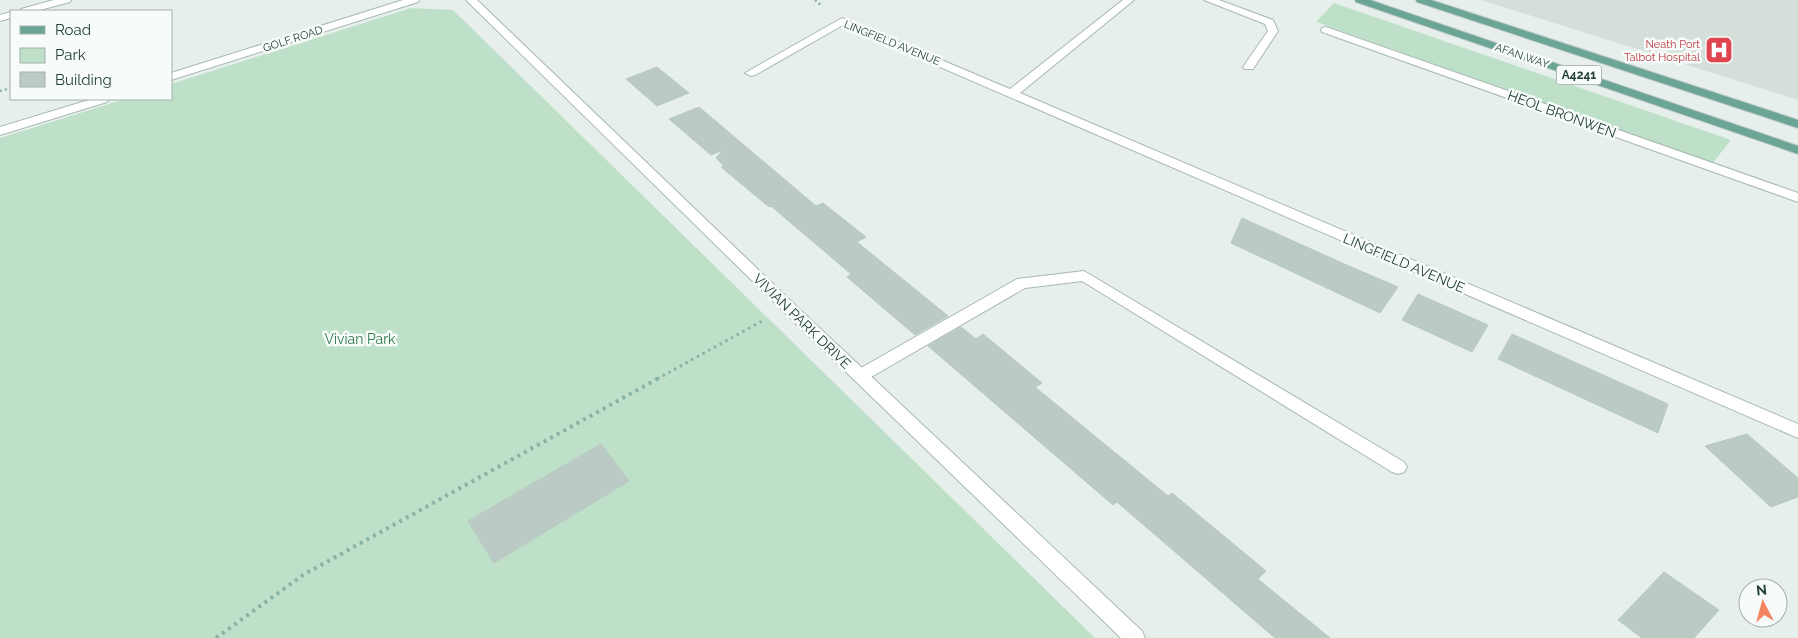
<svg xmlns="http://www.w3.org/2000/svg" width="1798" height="638" font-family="Raleway,sans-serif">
<rect width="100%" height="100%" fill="#e6efeb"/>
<path fill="#d4dfda" d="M1481,0H1798V100Z"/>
<path fill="#bfe0c8" d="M1334,3L1731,140L1712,164L1316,22Z
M411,8L453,10L1095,638H0V138L125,99H171V84Z"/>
<path fill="#bbcac4" stroke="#b8c9c2" d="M657,67L689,93L657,106L626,79Z
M699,107L816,206L823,203L866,237L857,242L948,316L915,335L847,277L851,274L771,206L769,207L721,167L724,166L716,158L723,150L711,155L669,119Z
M1242,218L1349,266L1398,287L1380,313L1231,243Z
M1418,294L1488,325L1472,352L1402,320Z
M961,327L976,339L983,334L1042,383L1035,387L1168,496L1172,493L1266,571L1258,579L1330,638H1275L1117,502L1113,505L928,346Z
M1512,334L1668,404L1658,433L1498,359Z
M1747,434L1798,478V497L1771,507L1705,446Z
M601,444L629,481L494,563L468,521Z
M1664,572L1719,610L1694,638H1642L1618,620Z"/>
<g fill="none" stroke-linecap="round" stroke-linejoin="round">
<defs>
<path id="lane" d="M1204,0H1219L1273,20L1278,31L1253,69H1245L1243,67L1268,31L1265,24Z
M1084,271L1404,462L1407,467L1404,472L1398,474L1392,472L1082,281L1025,288L866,380L860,382L854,380L852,376L854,372L1017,279Z"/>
<path id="street" d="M54,0H71L70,2L36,11H20L21,9Z
M403,0H419L418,2L171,80V73Z
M466,0H477L793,303L1142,631L1145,638H1121L783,311Z
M1123,0H1134L1020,93L1798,424V438L843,25L755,75L751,76L745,73L842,18L1010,89Z
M11,12V18L0,21V15Z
M1326,27L1798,193V202L1322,32L1321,30L1322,28Z
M92,99H109L107,102L0,135V127Z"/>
<path id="primary" d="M1355,0H1370L1798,146V154L1356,2Z
M1416,0H1431L1798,120V128L1417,2Z"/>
</defs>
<use href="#lane" stroke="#a8b8b2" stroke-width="2"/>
<use href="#street" stroke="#a8b8b2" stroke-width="2"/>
<use href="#primary" stroke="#c2cac8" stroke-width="2"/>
<path stroke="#86b3a5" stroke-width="2.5" stroke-dasharray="2 3" stroke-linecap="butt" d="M815,0L822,6
M0,91L11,88"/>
<path stroke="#86b3a5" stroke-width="3" stroke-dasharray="2.5 4" stroke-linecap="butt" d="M657,379L764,320"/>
<path stroke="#86b3a5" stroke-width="4" stroke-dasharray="3 4.5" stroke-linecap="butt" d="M216,638L303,575L659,378"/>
<use href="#lane" fill="#fff" fill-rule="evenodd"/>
<use href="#street" fill="#fff" fill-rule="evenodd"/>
<use href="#primary" fill="#6aa596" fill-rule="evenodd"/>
</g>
<defs>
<symbol id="hospital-square" viewBox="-11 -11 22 22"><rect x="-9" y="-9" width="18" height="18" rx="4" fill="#e0444e" stroke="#f7fbf9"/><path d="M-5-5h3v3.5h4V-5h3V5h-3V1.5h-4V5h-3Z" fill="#fff"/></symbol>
</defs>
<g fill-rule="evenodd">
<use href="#hospital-square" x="1703" y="34" width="32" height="32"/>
</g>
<g text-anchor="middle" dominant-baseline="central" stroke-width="5" stroke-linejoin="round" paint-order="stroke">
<g font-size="11" fill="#24423a" stroke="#f7fbf9">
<text transform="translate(293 39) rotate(-18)">GOLF ROAD</text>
<text transform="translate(892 43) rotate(22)">LINGFIELD AVENUE</text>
<text transform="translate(1522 56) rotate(19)">AFAN WAY</text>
</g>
<g font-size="11" fill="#be3a42" stroke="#f7fbf9" text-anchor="end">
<text x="1700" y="44">Neath Port<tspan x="1700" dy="13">Talbot Hospital</tspan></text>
</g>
<rect fill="#f7fbf9" stroke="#637a73" stroke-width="1" x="1556.5" y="65.5" width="45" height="19" rx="4"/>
<g font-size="12" font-weight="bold" fill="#24423a">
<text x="1579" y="75">A4241</text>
</g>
<g font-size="14" fill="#24423a" stroke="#f7fbf9">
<text transform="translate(1562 114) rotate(20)">HEOL BRONWEN</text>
<text transform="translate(1404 263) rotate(23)">LINGFIELD AVENUE</text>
<text transform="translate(802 321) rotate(44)">VIVIAN PARK DRIVE</text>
</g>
<g font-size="14" fill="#2d7a4b" stroke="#f7fbf9">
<text x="360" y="339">Vivian Park</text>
</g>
</g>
<rect x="10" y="10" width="162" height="90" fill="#f7fbf9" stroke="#a3b1ad"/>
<rect x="20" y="26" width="25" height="8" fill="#6aa596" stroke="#a3b1ad"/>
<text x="55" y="35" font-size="15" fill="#24423a">Road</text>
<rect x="20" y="48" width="25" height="15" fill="#bfe0c8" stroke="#a3b1ad"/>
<text x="55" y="60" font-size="15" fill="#24423a">Park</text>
<rect x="20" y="72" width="25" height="15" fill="#bbcac4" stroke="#a3b1ad"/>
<text x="55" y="85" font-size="15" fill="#24423a">Building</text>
<g transform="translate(1763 603) rotate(354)"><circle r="24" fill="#f7fbf9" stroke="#a3b1ad"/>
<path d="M0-4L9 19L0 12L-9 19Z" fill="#f4845f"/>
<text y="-8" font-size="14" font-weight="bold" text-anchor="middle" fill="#24423a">N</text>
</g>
</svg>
